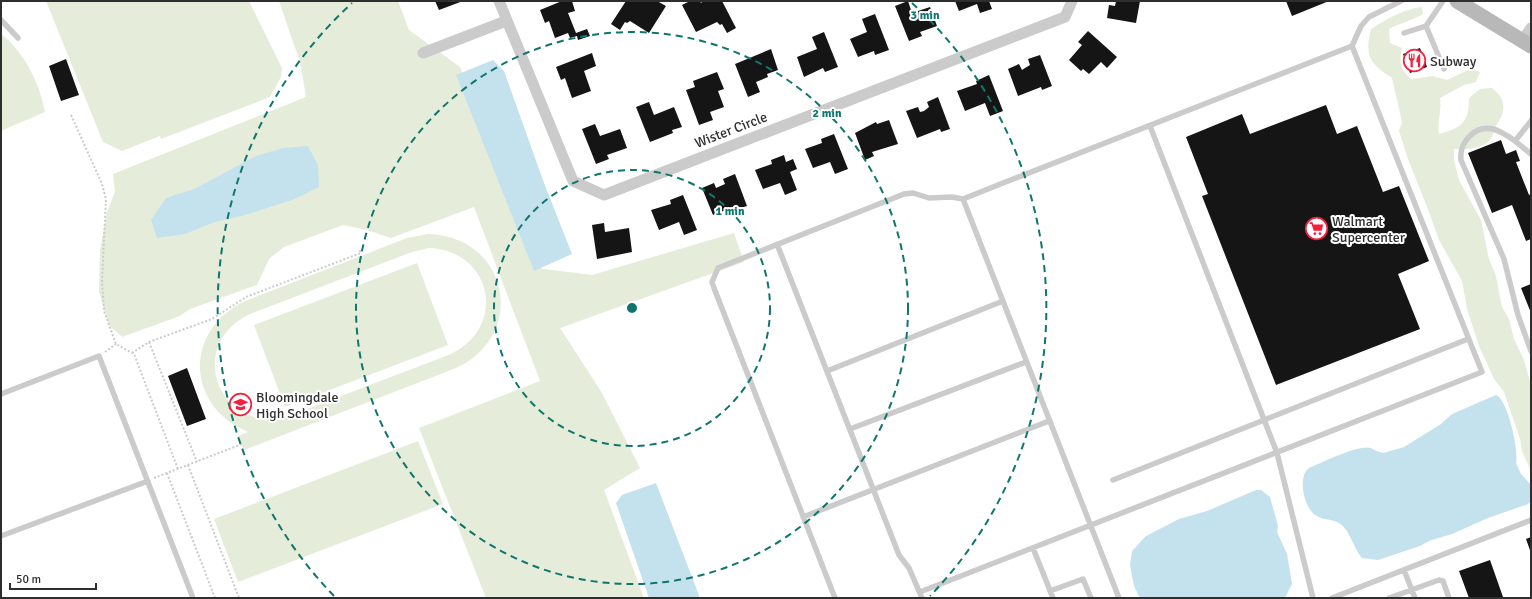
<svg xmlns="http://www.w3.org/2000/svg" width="1532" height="599" font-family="Signika,sans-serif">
<rect width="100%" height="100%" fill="#fff"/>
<path fill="#e5edda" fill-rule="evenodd" d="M46,1H249L282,68L281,77L270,97L161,139L160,136L122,151L103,142Z
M279,1H398L409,30L460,67L537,268L592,275L734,233L744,262L560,328L602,393L640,468L604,490L644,598H486L419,428L540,381L474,207L391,238L367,230L343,225L284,247L269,259L257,285L190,309L180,316L122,337L109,325L99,292L100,250L107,212L115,192L113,174L306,97L300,62Z
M1422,7L1423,14C1411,21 1400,23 1389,29L1390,43L1402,48C1399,63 1400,69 1411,79L1433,76L1447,80L1470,69L1480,72L1476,82L1464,85L1440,98C1442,111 1437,121 1439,134C1462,128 1469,122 1469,98L1480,89L1492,88C1501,95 1506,103 1502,115C1501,119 1497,122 1496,126C1493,133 1493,139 1485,144C1475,150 1465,149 1454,149V160L1459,180L1481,220L1489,259L1496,276L1502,307L1509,319L1514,339L1524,360L1531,385V471L1522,451L1520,439L1504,392L1494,379L1479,346L1467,309L1462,281L1439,240L1429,212L1408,159L1399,131L1402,122L1392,78C1370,64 1364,56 1371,29C1386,19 1404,9 1422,7Z
M1,34C24,51 40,84 45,112L1,131Z
M428,234C508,236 529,334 456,368L244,450L238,436L248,432C185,406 184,330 245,301L407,238ZM429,248C492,251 508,326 451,354L281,419C214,427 188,343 250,314L412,252Z
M417,263L448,345L285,407L254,325Z
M418,441L443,504L238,582L214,519Z"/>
<path fill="#c4e1ee" d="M493,60L504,71L544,183L572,254L534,271L456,75Z
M308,146L318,165L319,187L295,199L249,214L212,223L185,234L157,238L151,220L166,198L194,189L256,156L283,148Z
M1496,395C1508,399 1519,452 1516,463L1521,474L1531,485V501L1528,504L1488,518L1452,534L1429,541L1420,546L1378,560L1362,558C1354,549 1352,536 1343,526C1335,518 1323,521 1315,515C1304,507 1297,477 1309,468C1321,463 1359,444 1371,448C1375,450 1378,452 1383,453L1404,447L1441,424L1452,414Z
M656,483L700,598H649L616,503L622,495Z
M1256,490H1261L1270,497L1278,526L1277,532L1287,554L1292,584L1285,598H1140L1134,586L1130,565L1132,551L1146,536L1179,519L1207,511Z"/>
<path fill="#151515" d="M435,1H463L439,10Z
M562,1H572L575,11L568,13L576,33L587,29L590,36L578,40L577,36L570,38L568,33L555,38L549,21L545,23L540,10Z
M626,1H657L666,6L649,33L630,21L627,23L625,22L620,30L611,24Z
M690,1H700L701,3L703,1H722L736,28L727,33L722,24L720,25L717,22L696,32L682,5Z
M908,1L912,13L930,7L937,26L920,32L922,36L909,41L895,6Z
M955,1H989L992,9L980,13L977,4L959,11Z
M1116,1H1140L1136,23L1107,18L1109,5L1115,6Z
M1286,1H1329L1292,16Z
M875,14L889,50L875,55L874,51L858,57L850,39L867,32L862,19Z
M1088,31L1117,57L1107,68L1101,62L1089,74L1083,69L1081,71L1069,60L1082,45L1078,42Z
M824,32L838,67L825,72L823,68L804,77L797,57L817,49L812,37Z
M1420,48L1427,67L1410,73L1403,54Z
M771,49L778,70L767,74L768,77L756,82L760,92L748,97L735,64Z
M592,53L596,66L584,71L591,91L572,98L565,78L561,80L556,67Z
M1040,55L1052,86L1042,90L1041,87L1018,96L1008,69L1019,64L1022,70L1025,68L1030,65L1028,59Z
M66,59L79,95L61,101L49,66Z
M717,72L724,89L718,91L724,107L710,112L713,120L699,125L686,90L695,87L693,81Z
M989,75L1003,111L990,116L985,103L965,111L957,91L977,84L976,81Z
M938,97L950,129L941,132L940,129L917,138L906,111L918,107L920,112L924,111L929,107L927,102Z
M649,102L654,115L674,107L682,127L672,130L673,133L650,142L636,107Z
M1326,105L1337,134L1357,126L1383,192L1399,186L1429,261L1398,274L1420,329L1276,385L1202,196L1208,194L1186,137L1242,114L1250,134Z
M889,120L898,144L872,152L874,156L865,160L855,133L876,122L877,124Z
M595,124L600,136L620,129L627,148L607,155L609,159L596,164L582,129Z
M834,134L848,169L835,174L830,162L813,168L805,149L822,143L821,139Z
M1501,140L1506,154L1516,150L1520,161L1516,162L1529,195L1531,194V239L1526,241L1512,205L1492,213L1468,153Z
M784,155L786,162L793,159L797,169L790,172L797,190L785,195L780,183L763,189L755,170L772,164L771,160Z
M735,174L747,206L737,209L736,206L713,215L702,188L714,183L716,188L725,184L723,179Z
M683,195L697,230L684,235L679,222L659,230L651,210L671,204L670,200Z
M604,223L605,232L629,228L632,252L597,259L592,225Z
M1531,284V313L1521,288Z
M187,368L206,419L187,426L168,376Z
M1531,537V553L1526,539Z
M1490,560L1503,597L1469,598L1459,571Z"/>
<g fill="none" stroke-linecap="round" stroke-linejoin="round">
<path stroke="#cbcbcb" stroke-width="2" stroke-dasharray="2 2" stroke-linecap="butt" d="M71,115L102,184L106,199L102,281L104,311L116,344L134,354L178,469
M149,342L197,462
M105,352L116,344
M132,353L149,342L212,319L246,297L361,253L359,249
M188,465L239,598
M167,473L215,598
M154,478L242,444"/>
<path stroke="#cbcbcb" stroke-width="5.5" d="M1,20L18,38
M1426,26L1444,69
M1404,33L1426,26L1443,1
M1531,121L1515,141L1531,154
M1150,126L1277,453L1313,598
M1515,141C1508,136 1501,131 1493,129C1474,125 1459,143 1461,160L1504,259L1518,315L1531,351
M963,199L1119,598
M777,244L899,555L909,568L922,598
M827,371L1003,301
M1,394L99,356L193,598
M850,429L1026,362
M1113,480L1468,339
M803,517L1049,421
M1,536L148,481
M1033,548L1053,598
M1404,570L1415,598
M1050,591L1083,579L1091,598
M920,592L1482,372L1352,46
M835,598L714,288L712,282L718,268L904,194L913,193L929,198L952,197L963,199L998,185L1352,46L1361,26L1369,17L1401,1
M1332,598L1531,520
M1389,598L1439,580L1443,581L1449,598"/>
<path stroke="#cbcbcb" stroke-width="11" d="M499,1L573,181L604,195L1065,17L1072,1
M1522,41L1531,28
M423,53L506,21"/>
<path stroke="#b8b8b8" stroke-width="15" d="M1457,1L1531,46"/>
</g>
<g fill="none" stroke="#0f766e" stroke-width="2" stroke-dasharray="7 5">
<circle cx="632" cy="308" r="138"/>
<circle cx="632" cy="308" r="276"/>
<path d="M334 596A414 414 0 0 1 352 3M912 3A414 414 0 0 1 930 596"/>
</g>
<defs>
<symbol id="restaurant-ring" viewBox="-11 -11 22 22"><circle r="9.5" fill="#fff" stroke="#f51f3c" stroke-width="1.5"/><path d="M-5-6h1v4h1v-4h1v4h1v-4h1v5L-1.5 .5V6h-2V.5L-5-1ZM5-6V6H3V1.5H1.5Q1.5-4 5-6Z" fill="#f51f3c"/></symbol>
<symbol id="supermarket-ring" viewBox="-11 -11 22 22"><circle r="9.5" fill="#fff" stroke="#f51f3c" stroke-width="1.5"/><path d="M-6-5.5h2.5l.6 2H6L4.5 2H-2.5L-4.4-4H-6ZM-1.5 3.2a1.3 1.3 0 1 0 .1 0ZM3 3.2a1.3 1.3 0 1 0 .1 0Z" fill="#f51f3c"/></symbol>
<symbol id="school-ring" viewBox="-11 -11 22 22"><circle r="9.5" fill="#fff" stroke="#f51f3c" stroke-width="1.5"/><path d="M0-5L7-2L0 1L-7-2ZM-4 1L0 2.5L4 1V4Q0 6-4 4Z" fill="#f51f3c"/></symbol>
</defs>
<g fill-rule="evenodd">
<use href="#restaurant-ring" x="1402" y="48" width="25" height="25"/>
<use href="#supermarket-ring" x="1304" y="216" width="25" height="25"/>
<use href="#school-ring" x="228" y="392" width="25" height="25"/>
</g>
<g text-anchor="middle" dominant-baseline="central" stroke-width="4" stroke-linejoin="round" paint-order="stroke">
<g font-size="14" fill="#2e2e2e" stroke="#fff" text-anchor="start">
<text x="1430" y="61">Subway</text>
<text x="1332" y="221">Walmart<tspan x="1332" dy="16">Supercenter</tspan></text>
<text x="256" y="397">Bloomingdale<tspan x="256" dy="16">High School</tspan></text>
</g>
<g font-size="14" fill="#2e2e2e" stroke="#fff">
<text transform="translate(731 130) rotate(-21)">Wister Circle</text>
</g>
</g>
<circle cx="632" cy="308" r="6" fill="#0f766e" stroke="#fff" stroke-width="2"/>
<g font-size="12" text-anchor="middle" font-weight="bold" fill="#0f766e" stroke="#fff" stroke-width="4" stroke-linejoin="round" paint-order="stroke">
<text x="925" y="19">3 min</text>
<text x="827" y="117">2 min</text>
<text x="730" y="215">1 min</text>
</g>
<rect width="1532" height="599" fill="none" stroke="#2e2e2e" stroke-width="4"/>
<path d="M10 583v6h86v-6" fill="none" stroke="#2e2e2e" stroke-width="2"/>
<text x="16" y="583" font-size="12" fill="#2e2e2e" stroke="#ffffff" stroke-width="3" paint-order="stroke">50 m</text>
</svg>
